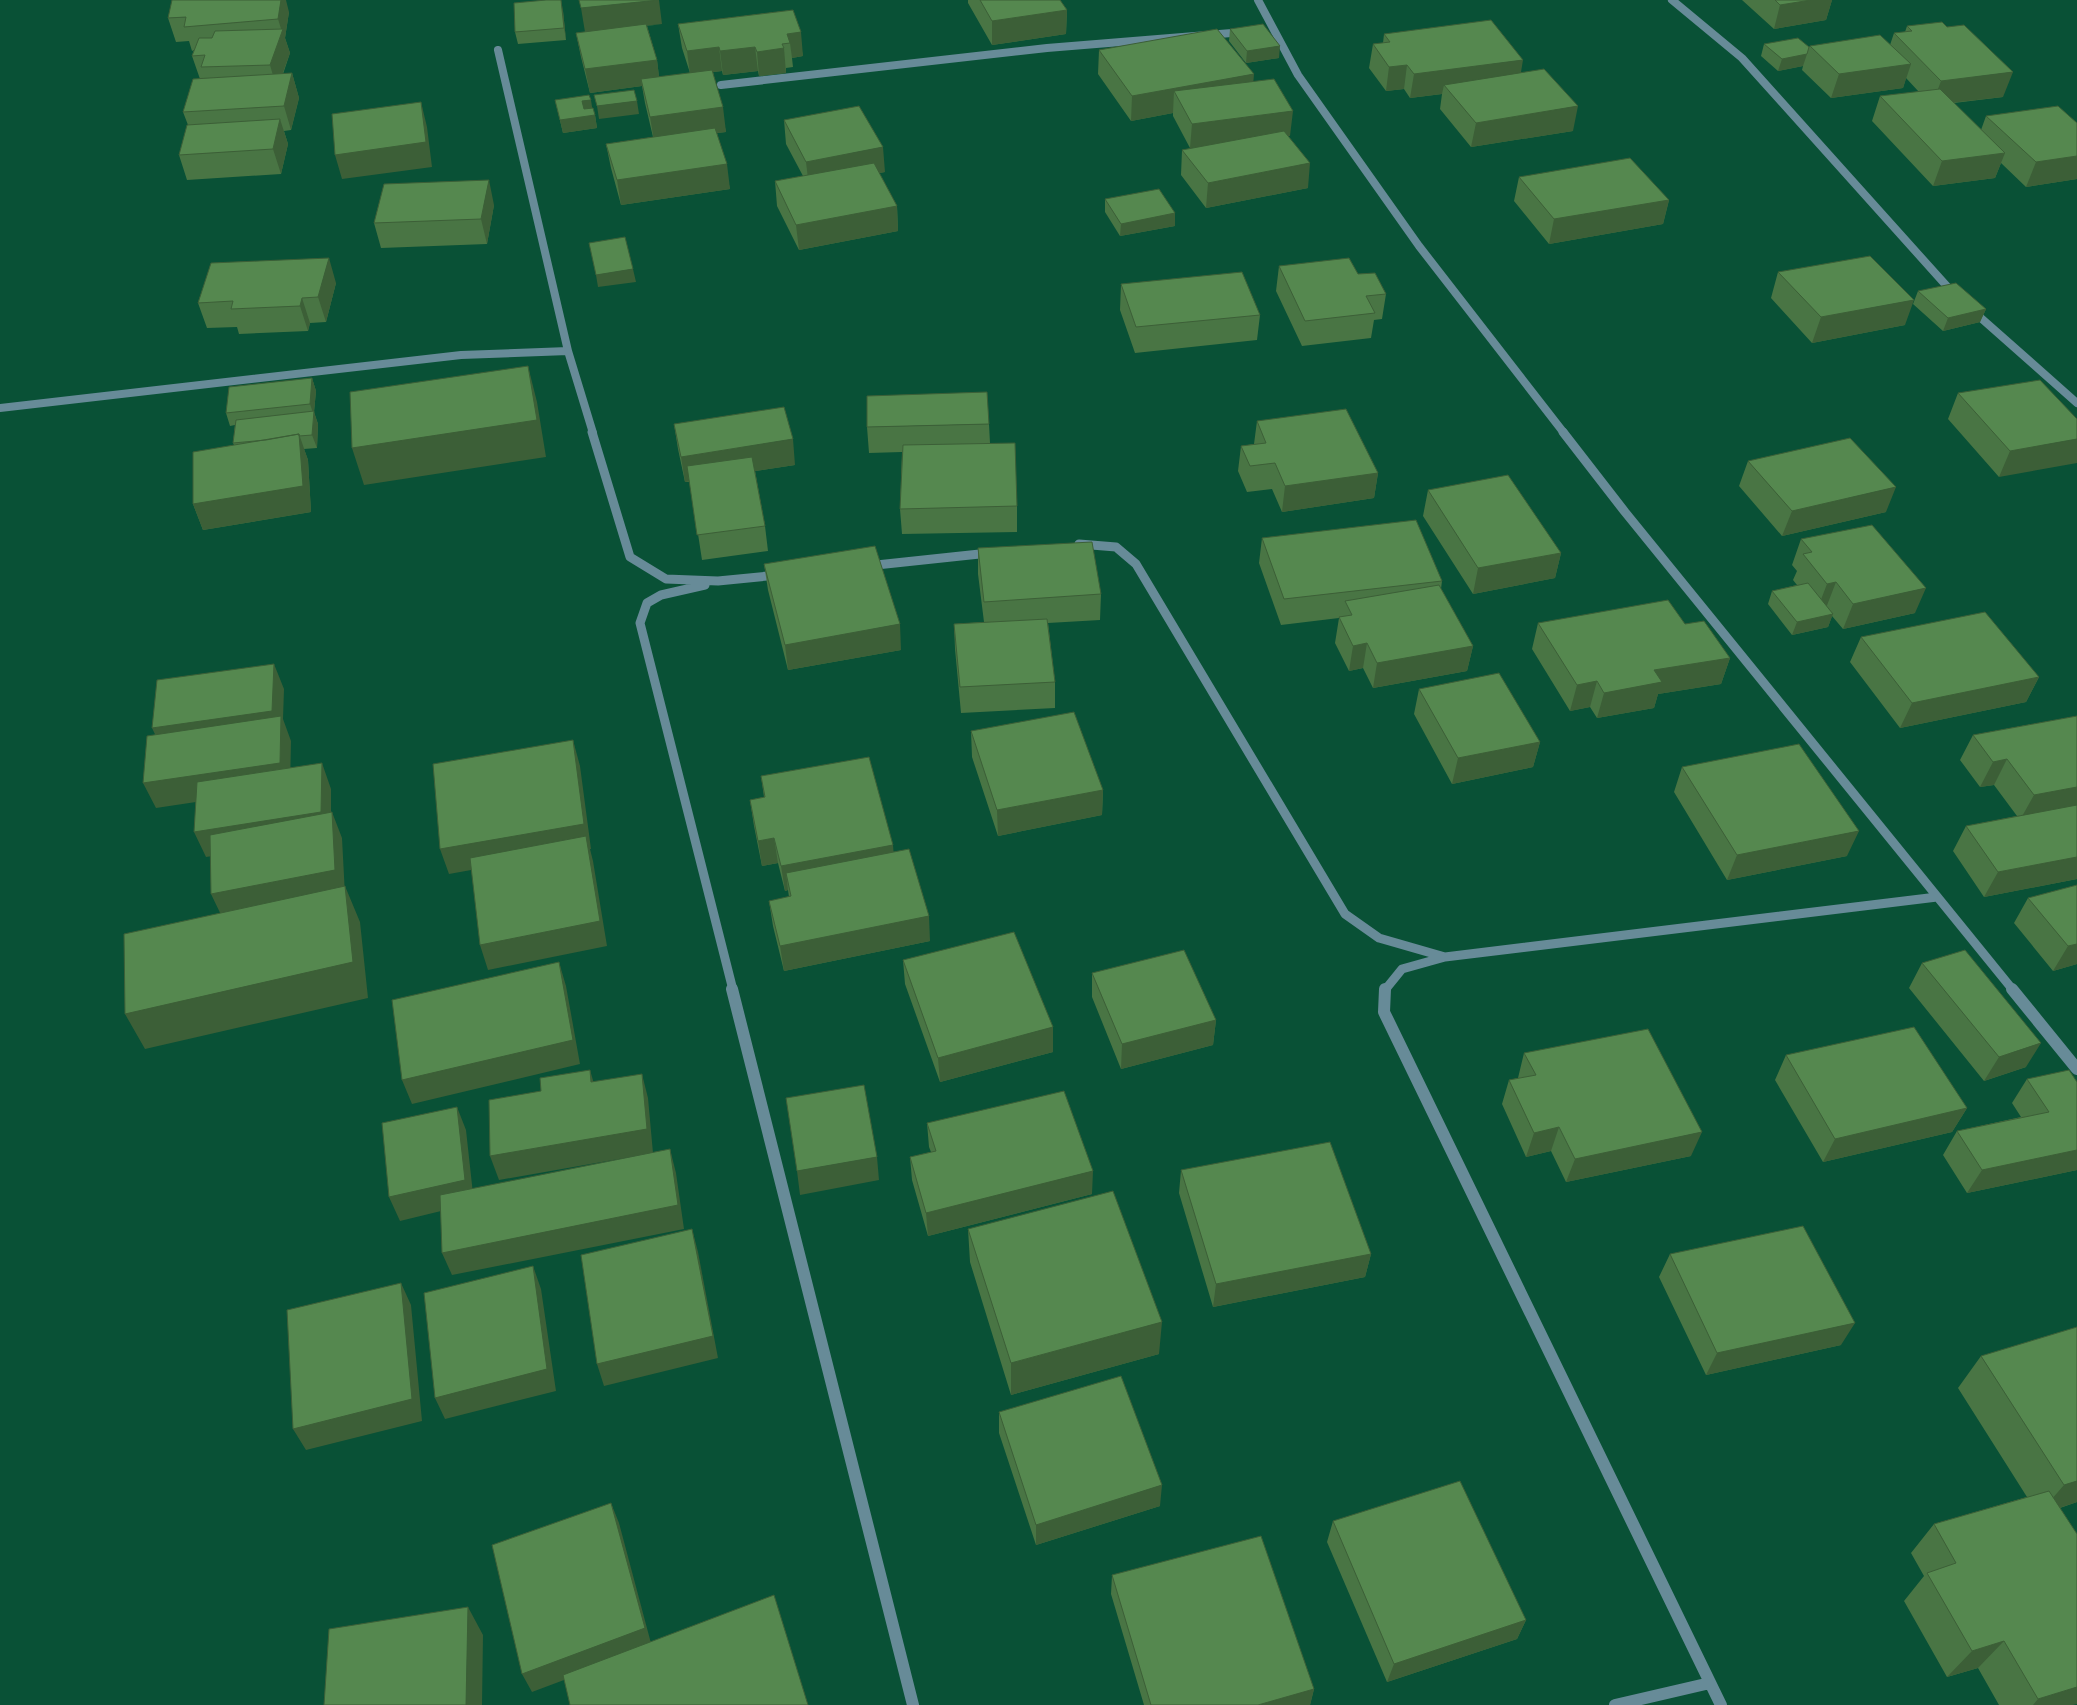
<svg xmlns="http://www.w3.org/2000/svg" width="2077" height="1705" font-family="'Archivo Narrow',sans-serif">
<rect width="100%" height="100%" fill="#095136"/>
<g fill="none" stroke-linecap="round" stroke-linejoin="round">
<path stroke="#678b98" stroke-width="8" d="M1258,0L1298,75L1419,246L1564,433
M1672,0L1742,58L1953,293
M498,50L568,351L593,433
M721,85L1047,48L1244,32
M1973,311L2077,403
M0,408L461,355L568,351"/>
<path stroke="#678b98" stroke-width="9" d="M592,432L630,557L666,579L718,581L778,575
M1563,432L1625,512L2013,990
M1079,544L1116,547L1136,564L1345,914L1379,938L1445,957
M867,566L989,553
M705,585L661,595L647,603L640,623L733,990
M1385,990L1402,969L1445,957L1937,897"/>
<path stroke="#678b98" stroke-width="12" d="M732,989L913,1705
M1385,989L1384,1012L1721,1705
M2012,989L2077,1069
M1615,1705L1710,1683"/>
</g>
<path fill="#497544" d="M968,0H1060L1067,10L1066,34L992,45L968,3Z
M1742,0H1832L1826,20L1774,29Z
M793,10L803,56L792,58L793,67L786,68V73L759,76L758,71L723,75L722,71L713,72L726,132L717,133L730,189L621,205L611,168L606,144L653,137L645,103L642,86L590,93L581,57L576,33L662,24L647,26L657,60L659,77L690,73L682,48L678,24Z
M563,11L566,40L518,44L515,32Z
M289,12L285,38L290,53L283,74L292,73L299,98L291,130L284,131L288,144L281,174L187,180L179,155L188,125L183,112L200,79L192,56L194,50L192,51L189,41L176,42L168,18Z
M1907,26L2003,97L1954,103L1981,130L1986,116L2077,123V179L2026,187L2001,163L1995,178L1933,186L1872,121L1880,96L1919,92L1906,78L1903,88L1831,98L1802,70L1803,66L1778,71L1761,56L1764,44L1809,47L1810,46L1890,45L1894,33L1905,32Z
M1230,29L1279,58L1246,63L1229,41Z
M1384,34L1521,72L1573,131L1471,147L1440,109L1442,94L1410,98L1404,89L1386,91L1369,68L1373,44L1383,43Z
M1099,50L1254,82L1290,136H1288L1308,188L1206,208L1181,175L1182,150L1203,146L1190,148L1173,116V113L1131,121L1098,74Z
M555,100L595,115L597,128L563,133Z
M784,120L885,172L879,173L897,206L898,231L799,250L777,206L775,181L803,176L786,144Z
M1519,177L1669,200L1663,224L1549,244L1514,201Z
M1105,199L1175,213V226L1120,236L1105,212Z
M494,205L487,244L381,248L374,223Z
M1279,266L1358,274L1386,294L1382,319L1374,320L1371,338L1302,346L1276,291Z
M1778,272L1905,325L1812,343L1771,298Z
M336,283L326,322L310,323L308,331L239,334L237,327L207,328L198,303Z
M1121,284L1260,315L1257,340L1135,353L1120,310Z
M1918,291L1986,309L1980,322L1943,331L1913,304Z
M312,378L316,391L314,412L318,424L317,448L304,449L308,460L311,512L203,530L193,504L234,445L233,443L235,425L230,426L226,413Z
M1958,393L2077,419L1999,477L1948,419Z
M1257,421L1378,473L1374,498L1282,512L1272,489L1247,492L1238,471L1241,446L1254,444Z
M674,424L795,465L755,471L765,526L768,551L702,560L690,482H685L678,449Z
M989,424L990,443L1017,506V532L902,534L900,509L902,452L869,453L867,427Z
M1748,461L1886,512L1782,536L1739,486Z
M1428,490L1561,553L1555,578L1473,594L1423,516Z
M1262,538L1442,581L1441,589L1473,646L1467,671L1373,688L1363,668L1349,671L1335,643L1339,618L1281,625L1259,563Z
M1801,539L1915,613L1843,629L1832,616L1828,627L1792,635L1768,604L1772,591L1797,585L1793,580L1797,571L1792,565Z
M978,548L1101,594L1100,620L1048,623L1055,682V708L961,713L955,649L954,624L984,622L978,574Z
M764,564L901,650L788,670L768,590Z
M1538,623L1685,624L1730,658L1721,684L1658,694L1654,708L1597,718L1590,707L1570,711L1532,649Z
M1861,637L2039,677L2026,702L1900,728L1850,662Z
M1419,689L1540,742L1533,767L1452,784L1414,714Z
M2077,716V879L1984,897L1953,851L1966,826L2017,816L1994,785L1980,787L1960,760L1973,735Z
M971,731L1103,790L1102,815L998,836L972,757Z
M1682,767L1847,856L1727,880L1674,792Z
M761,776L894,852L930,941L784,971L773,926L769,901L789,897L788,890L785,891L778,863L762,866L754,826L750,800L764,797Z
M2077,885V964L2053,971L2014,923L2028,898Z
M903,960L1053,1052L940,1082L905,984Z
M1922,963L2026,1067L1984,1081L1909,988Z
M1092,973L1216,1020L1213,1045L1121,1069L1092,997Z
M1524,1053L1691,1156L1566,1182L1551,1151L1526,1157L1502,1104L1509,1080L1518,1078Z
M1786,1055L1967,1108L1952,1132L1823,1162L1775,1080Z
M2027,1079L2077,1082V1170L1967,1193L1943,1155L1957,1131L2021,1117L2012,1103Z
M927,1123L1092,1194L928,1236L912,1180L910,1157L931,1152L929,1147Z
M1181,1170L1371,1254L1365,1277L1213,1307L1179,1193Z
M968,1229L1159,1354L1011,1395L970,1262Z
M1670,1254L1841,1345L1706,1375L1659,1277Z
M1981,1356L2077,1502L2060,1508L2073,1705H1999L1978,1668L1947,1677L1904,1601L1924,1576L1911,1553L1934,1524L2027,1497L1958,1388Z
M999,1412L1160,1506L1036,1545L999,1433Z
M1333,1521L1526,1620L1517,1639L1387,1682L1327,1542Z
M1112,1575L1314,1689L1310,1705H1144L1111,1594Z"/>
<path fill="#3c5f37" d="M281,0H286L289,12L285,38L290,53L277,89L270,65L282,32L278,19Z
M561,0L563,11L566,40L564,28Z
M659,0L662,24L585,32L581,8Z
M1811,0H1832L1826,20L1774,29L1780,5Z
M1067,10L1066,34L992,45V21Z
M801,32L803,56L792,58L790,43L787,34Z
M1280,46L1279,58L1246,63L1247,51Z
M719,47L722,71L690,75L687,51Z
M755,47L758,71L723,75L720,51Z
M784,48L786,73L759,76L757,52Z
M1807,54L1803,66L1778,71L1782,59Z
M657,60L660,84L641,79L642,86L590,93L585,69Z
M1523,60L1519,84L1444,85L1442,94L1410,98L1414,74Z
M1911,64L1903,88L1831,98L1839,74Z
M1407,65L1404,89L1386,91L1389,67Z
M2013,72L2003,97L1932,105L1941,81Z
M292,73L299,98L291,130L284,106Z
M1254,74L1252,99L1174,91L1173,113L1131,121L1132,96Z
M591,100L593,113L584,114L582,101Z
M637,101L639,114L599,119L597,106Z
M421,102L427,127L432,167L342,179L335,155Z
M1578,106L1573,131L1471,147L1476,123Z
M723,107L726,132L654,141L650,117Z
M1293,111L1290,136L1190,148L1192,124Z
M595,115L597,128L563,133L560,120Z
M280,119L288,144L281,174L273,149Z
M883,147L885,172L809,187L806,162Z
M2005,153L1995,178L1933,186L1942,161Z
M2077,156V179L2026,187L2036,162Z
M1310,163L1308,188L1206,208L1208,183Z
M727,164L730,189L621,205L617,180Z
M489,180L494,205L487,244L481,219Z
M1669,200L1663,224L1549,244L1554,219Z
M897,206L898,231L799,250L796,225Z
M1175,213V226L1120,236L1121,224Z
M329,258L336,283L326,322L318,297Z
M633,269L636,282L598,287L596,275Z
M302,298L310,323L308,331L300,306Z
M1914,300L1905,325L1812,343L1821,317Z
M1986,309L1980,322L1943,331L1948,318Z
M528,366L537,402L546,457L364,485L352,448Z
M312,378L316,391L314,412L318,424L317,448L312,435L314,416L310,404Z
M299,434L308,460L311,512L203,530L193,504Z
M793,439L795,465L685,482L681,457Z
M2077,439V463L1999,477L2010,451Z
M1378,473L1374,498L1282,512L1285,486Z
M1896,487L1886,512L1782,536L1792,511Z
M1561,553L1555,578L1473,594L1478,568Z
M1836,582L1826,608L1817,610L1827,584Z
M1926,588L1915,613L1843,629L1853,604Z
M1833,614L1828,627L1792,635L1797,622Z
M900,624L901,650L788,670L785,645Z
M1367,643L1363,668L1349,671L1353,646Z
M1473,646L1467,671L1373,688L1377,663Z
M1730,658L1721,684L1658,694L1654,708L1597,718L1604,693L1654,670Z
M274,664L284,689L283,719L291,741L290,788L156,808L143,783L164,753L152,728Z
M2039,677L2026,702L1900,728L1912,703Z
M1597,681L1590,707L1570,711L1577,685Z
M573,740L580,766L591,849H590L593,861L607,946L488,970L480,945L588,849L449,874L440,849Z
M1540,742L1533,767L1452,784L1458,758Z
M2007,759L1994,785L1980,787L1993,762Z
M322,763L331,789V837L206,857L194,832Z
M2077,787V809L2020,820L2034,795Z
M1103,790L1102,815L998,836L997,810Z
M332,812L342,838L345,895L223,919L211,894Z
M1859,831L1847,856L1727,880L1737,855Z
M774,838L778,863L762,866L758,841Z
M893,845L895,870L786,873L788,890L785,891L781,866Z
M2077,857V879L1984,897L1998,872Z
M345,886L360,922L368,998L145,1049L125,1014Z
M929,916L930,941L784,971L780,946Z
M2077,944V964L2053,971L2068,946Z
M559,962L566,986L580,1064L412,1104L402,1080Z
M1216,1020L1213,1045L1121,1069L1122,1044Z
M1053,1027V1052L940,1082L938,1058Z
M2041,1043L2026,1067L1984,1081L1999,1057Z
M590,1070L597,1094L591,1082Z
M642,1074L648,1098L653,1153L499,1180L490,1156Z
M457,1107L466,1130L474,1203L400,1221L389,1197Z
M1967,1108L1952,1132L1823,1162L1835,1139Z
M1559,1127L1551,1151L1526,1157L1534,1133Z
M1702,1132L1691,1156L1566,1182L1575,1159Z
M670,1149L676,1173L684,1229L452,1275L442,1253Z
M2077,1150V1170L1967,1193L1982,1170Z
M877,1157L879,1180L800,1195L797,1171Z
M1093,1171L1092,1194L928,1236L926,1213Z
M692,1229L698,1252L718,1358L604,1386L597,1364Z
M1371,1254L1365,1277L1213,1307L1216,1284Z
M533,1266L541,1289L556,1391L445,1419L435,1398Z
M401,1283L411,1305L422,1421L306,1450L293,1429Z
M1162,1322L1159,1354L1011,1395V1363Z
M1855,1323L1841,1345L1706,1375L1717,1353Z
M2077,1481V1502L2038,1515L2064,1485Z
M1162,1485L1160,1506L1036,1545V1525Z
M611,1503L619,1523L652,1647L532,1692L522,1674Z
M468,1607L483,1635L482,1705H466Z
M1526,1620L1517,1639L1387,1682L1394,1664Z
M2004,1641L1978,1668L1947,1677L1972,1651Z
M2077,1687V1704L2073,1705H2033L2038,1699Z
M1314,1689L1310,1705H1258Z"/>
<path fill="#55884f" stroke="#3c5f37" d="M172,0H281L278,19L184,27L186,17L168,18Z
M546,0H561L564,28L515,32L514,3Z
M579,0H659L581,8Z
M980,0H1060L1067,10L992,21Z
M1775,0H1811L1780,5Z
M793,10L801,32L787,34L790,43L782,44L784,48L757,52L755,47L720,51L719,47L687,51L678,24Z
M1491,20L1523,60L1414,74L1407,65L1389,67L1373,44L1390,42L1384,34Z
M1942,22L1947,27L1964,25L2013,72L1941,81L1894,33L1912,31L1907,26Z
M646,24L657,60L585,69L576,33Z
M1263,24L1280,46L1247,51L1230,29Z
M283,29L270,65L201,67L205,55L192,56L199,38H212L215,31Z
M1217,29L1254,74L1132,96L1099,50Z
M1880,35L1911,64L1839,74L1810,46Z
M1798,38L1809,47L1807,54L1782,59L1764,44Z
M1544,69L1578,106L1476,123L1444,85Z
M712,70L723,107L650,117L641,79Z
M292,73L284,106L183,112L193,79Z
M1274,79L1293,111L1192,124L1174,91Z
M1940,89L2005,153L1942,161L1880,96Z
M634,90L637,101L597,106L594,95Z
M589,95L591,100L582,101L584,109L593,108L595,115L560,120L555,100Z
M421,102L426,142L335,155L332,114Z
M859,106L883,147L806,162L784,120Z
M2058,106L2077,123V156L2036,162L1986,116Z
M280,119L273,149L179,155L187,125Z
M715,128L727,164L617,180L606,144Z
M1284,131L1310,163L1208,183L1182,150Z
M1630,158L1669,200L1554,219L1519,177Z
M874,163L897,206L796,225L775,181Z
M489,180L481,219L374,223L384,184Z
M1159,189L1175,213L1121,224L1105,199Z
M625,237L633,269L596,275L589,243Z
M1870,256L1914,300L1821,317L1778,272Z
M329,258L318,297L302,298L300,306L231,309L233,301L198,303L211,263Z
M1349,258L1358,274L1375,273L1386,294L1366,296L1375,313L1305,321L1279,266Z
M1242,272L1260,315L1136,327L1121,284Z
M1956,283L1986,309L1948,318L1918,291Z
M528,366L537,420L352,448L350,392Z
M312,378L310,404L226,413L229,387Z
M2040,380L2077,419V439L2010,451L1958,393Z
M987,392L989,424L867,427V396Z
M784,407L793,439L681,457L674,424Z
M1346,409L1378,473L1285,486L1275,463L1250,466L1241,446L1266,443L1257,421Z
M314,411L312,435L299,436V434L266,440L233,443L236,420Z
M299,434L303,486L193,504V452Z
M1850,438L1896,487L1792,511L1748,461Z
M1015,443L1017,506L900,509L903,445Z
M752,457L765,526L697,535L687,466Z
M1508,475L1561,553L1478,568L1428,490Z
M1416,520L1442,581L1284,599L1262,538Z
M1872,525L1926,588L1853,604L1836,582L1827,584L1803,554L1812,552L1801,539Z
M1092,542L1101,594L984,602L978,548Z
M875,546L900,624L785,645L764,564Z
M1808,583L1833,614L1797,622L1772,591Z
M1439,585L1473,646L1377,663L1367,643L1353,646L1339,617L1352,615L1345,601Z
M1668,600L1685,624L1704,621L1730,658L1654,670L1662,682L1604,693L1597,681L1577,685L1538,623Z
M1985,612L2039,677L1912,703L1861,637Z
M1047,619L1055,682L960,687L954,624Z
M274,664L272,711L152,728L157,680Z
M1499,673L1540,742L1458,758L1419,689Z
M1074,712L1103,790L997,810L971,731Z
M281,716L280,763L143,783L147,736Z
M2077,716V787L2034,795L2007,759L1993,762L1973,735Z
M573,740L584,824L440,849L433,764Z
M1799,744L1859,831L1737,855L1682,767Z
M869,757L893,845L781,866L774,838L758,841L750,800L765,797L761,776Z
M322,763L321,812L194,832L197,782Z
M2077,805V857L1998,872L1966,826Z
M332,812L335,870L211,894L210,835Z
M586,836L600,921L480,945L470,858Z
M909,849L929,916L780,946L769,901L791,896L786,873Z
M2077,885V944L2068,946L2028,898Z
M345,886L353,962L125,1014L124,934Z
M1014,932L1053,1027L938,1058L903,960Z
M1184,950L1216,1020L1122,1044L1092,973Z
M1965,950L2041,1043L1999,1057L1922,963Z
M559,962L573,1040L402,1080L392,1000Z
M1914,1027L1967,1108L1835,1139L1786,1055Z
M1648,1029L1702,1132L1575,1159L1559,1127L1534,1133L1509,1080L1536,1075L1524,1053Z
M590,1070L591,1082L642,1074L647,1129L490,1156L489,1100L541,1091L540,1078Z
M2069,1070L2077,1082V1150L1982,1170L1957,1131L2049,1112L2027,1079Z
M864,1085L877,1157L797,1171L786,1098Z
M1064,1091L1093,1171L926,1213L910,1157L936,1151L927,1123Z
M457,1107L465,1180L389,1197L382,1123Z
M1330,1142L1371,1254L1216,1284L1181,1170Z
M670,1149L678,1205L442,1253L440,1195Z
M1113,1191L1162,1322L1011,1363L968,1229Z
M1803,1226L1855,1323L1717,1353L1670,1254Z
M692,1229L713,1336L597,1364L581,1255Z
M533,1266L547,1369L435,1398L424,1293Z
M401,1283L412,1399L293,1429L287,1310Z
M2077,1327V1481L2064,1485L1981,1356Z
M1121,1376L1162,1485L1036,1525L999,1412Z
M1460,1481L1526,1620L1394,1664L1333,1521Z
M2049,1491L2077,1534V1687L2038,1699L2004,1641L1972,1651L1927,1573L1956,1563L1934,1524Z
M611,1503L645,1628L522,1674L492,1545Z
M1261,1536L1314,1689L1258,1705H1151L1112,1575Z
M774,1595L808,1705H570L563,1675Z
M468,1607L466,1705H324L329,1629Z"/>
</svg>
